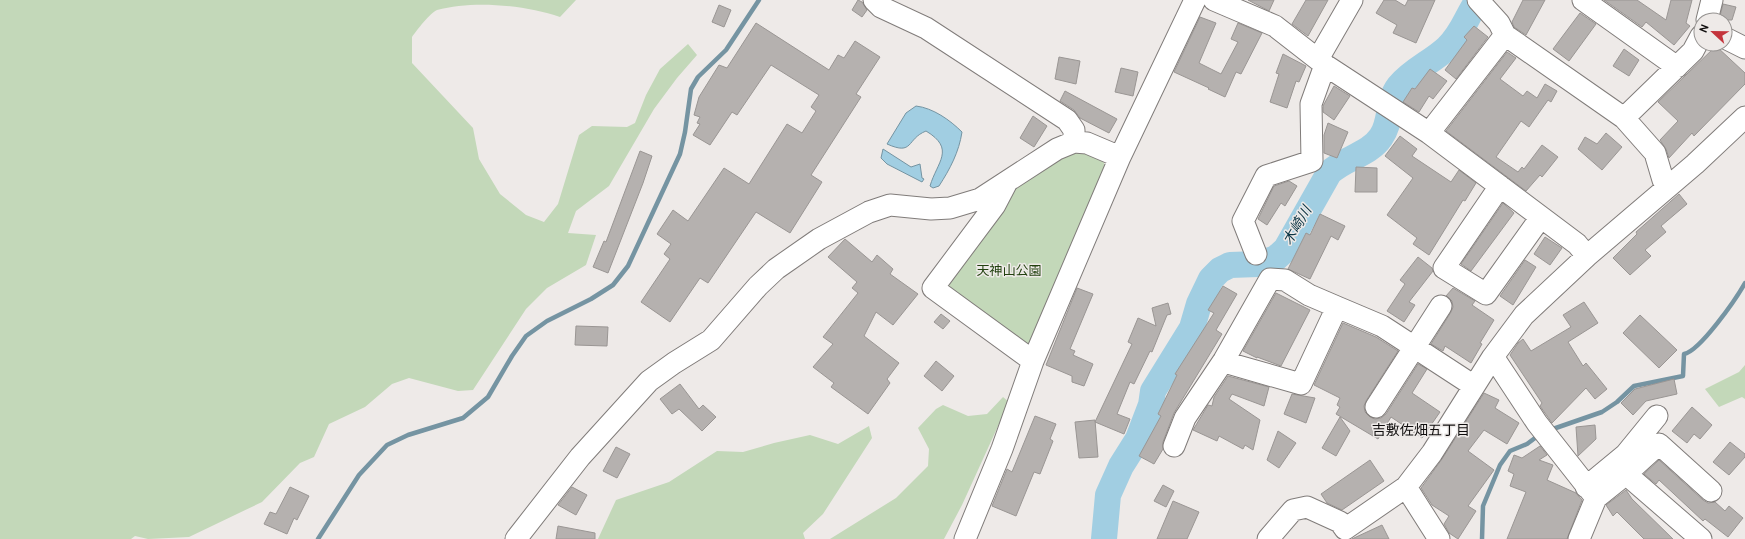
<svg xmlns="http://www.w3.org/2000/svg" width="1745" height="539" font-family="Overpass,'Noto Sans JP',sans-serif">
<rect width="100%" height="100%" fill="#eeeae8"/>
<path fill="#c3d8b9" d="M0,0H576L560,17C524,5 474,0 437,10C430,13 417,30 412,37V63L473,128L479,159L500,194L526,215L544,222L558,204L579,135L592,126L627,127L635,123L646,95L660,69L688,44L697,55L677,78L654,109L609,186L576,211L568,233L596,235L586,265L547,288L526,309L473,390L458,391L409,378L392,384L365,407L329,424L314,457L300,463L262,502L189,537L148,539L135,536L131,539H0Z
M1068,148L1102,159L1108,171L1028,348L940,287L1010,185Z
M1745,365V399L1742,397L1719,407L1705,389L1739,372Z
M1003,397L1009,402L962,505L944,539H830L896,498L928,466L929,449L918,428L936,409L943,405L968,416L987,414Z
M869,426L872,438L823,514L803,533L805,539H598L616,500L669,482L717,451L743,452L774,443L810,435L838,444Z"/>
<path fill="#a1cee2" stroke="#7594a2" d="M916,106C933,108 950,120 962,132C959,152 950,169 939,186L933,188L930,186C937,162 956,149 926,131C906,139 914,156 887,144L906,113Z
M883,149L911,167L920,164L922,178L924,179L922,182L887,164L881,158Z"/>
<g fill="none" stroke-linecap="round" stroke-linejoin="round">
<path stroke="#7594a2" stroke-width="4.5" d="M1550,430L1602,412L1617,402L1634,386L1683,376L1684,354C1700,351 1736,299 1745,283
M318,539L359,475L387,445L408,435L463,418L488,397L512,356L526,336L547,321L591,299L613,285L628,266L680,154L685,132L691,89L698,77L726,50L759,0
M1482,539L1483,506L1500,465L1510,451L1527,444L1539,435"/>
<path stroke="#a1cee2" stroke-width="26" d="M1104,539L1108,495L1121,466L1138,439L1151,405L1153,391L1192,328L1199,304L1211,279L1220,270L1230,265L1258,264L1276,258L1286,249L1329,173C1344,158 1369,155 1381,137C1392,122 1386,103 1399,86C1412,70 1432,62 1447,48C1463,33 1466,17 1478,0"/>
</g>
<path fill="#b5b1af" stroke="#9a9694" d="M858,0L862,2L867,10L862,17L852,10Z
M1248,0H1274L1269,11Z
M1306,0H1328L1308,36L1292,24Z
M1384,0H1395L1405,6L1408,0H1435L1416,43L1393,33L1397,25L1376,13Z
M1523,0H1545L1526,35L1514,27L1512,22Z
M1604,0H1637L1666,20L1671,0H1692L1686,23L1690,26L1674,45L1646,22L1642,27Z
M1723,4L1736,7L1732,20H1719Z
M719,5L731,10L724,27L712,22Z
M1580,13L1596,24L1569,61L1553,49Z
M1200,17L1216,23L1199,63L1221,74L1238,42L1231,39L1238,23L1262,33L1241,74L1236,72L1225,97L1208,89L1209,88L1174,72Z
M756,23L829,70L838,55L844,58L855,41L880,57L856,94L861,97L811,175L822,182L790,233L756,212L708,283L700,278L670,322L641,302L670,259L664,254L671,244L657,234L673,210L688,221L724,168L749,184L787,124L802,133L816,111L811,107L819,95L771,65L737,115L732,112L710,145L693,135L700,124L697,123L700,117L694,115L699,97L719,65L727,68Z
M1474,26L1488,37L1456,79L1445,70L1467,40L1464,37Z
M1716,46L1745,73V84L1694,136L1692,133L1669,158L1666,149L1660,140L1678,121L1658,102Z
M1624,49L1639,60L1629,76L1613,66Z
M1507,52L1516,58L1500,79L1523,96L1527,91L1537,98L1545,84L1557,91L1551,102L1548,100L1529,127L1521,121L1496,157L1518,172L1522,167L1524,169L1542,145L1558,157L1542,177L1540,175L1526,191L1446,131Z
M1283,54L1306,66L1299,82L1296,81L1287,108L1270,102L1279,74L1276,73Z
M1059,57L1080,61L1076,84L1055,79Z
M1121,68L1138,72L1133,96L1115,92Z
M1430,69L1447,81L1433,99L1429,96L1419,112L1403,102L1412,88L1415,89Z
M1334,86L1350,96L1334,120L1323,112V106Z
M1065,91L1117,119L1109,133L1080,118L1074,110L1060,101Z
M1033,116L1047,126L1034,147L1020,138Z
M1328,123L1348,132L1337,158L1324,153V135Z
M1606,133L1622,147L1602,170L1578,149L1585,137L1597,144Z
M1400,136L1417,149L1412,156L1451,182L1459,170L1476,183L1465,201L1463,200L1429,255L1413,244L1417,238L1387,215L1413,178L1385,156Z
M640,151L652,156L643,183L608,273L593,267L604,241L606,242Z
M1356,167L1377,168V192H1355Z
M1289,181L1297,186L1285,206L1281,203L1267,225L1258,219L1274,186Z
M1679,194L1687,204L1661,226L1666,232L1645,250L1651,256L1630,275L1613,258L1637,234L1636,232Z
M1503,203L1514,213L1471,271L1461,264Z
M1320,214L1345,226L1338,240L1331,236L1310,279L1288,269L1306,233L1310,235Z
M1545,237L1562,248L1550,265L1534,254Z
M845,239L872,262L877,255L893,269L890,274L918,294L893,325L876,312L864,336L899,363L887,379L890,383L868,414L831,387L834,383L813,367L833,344L823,337L858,293L852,288L857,282L828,257Z
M1418,257L1432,268L1433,271L1409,302L1415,305L1404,322L1387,311L1405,284L1400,280Z
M1525,260L1536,267L1513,305L1500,296Z
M1223,286L1237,294L1216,330L1222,334L1174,413L1163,442V449L1154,464L1139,456L1161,416L1158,414L1177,375L1175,374L1214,313L1208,310Z
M1077,288L1093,294L1070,349L1075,351L1073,355L1093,364L1084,386L1072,382V376L1046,365Z
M1453,288L1475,301L1472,305L1494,320L1480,343L1482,344L1471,363L1445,346L1443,351L1431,344L1451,312L1453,307L1452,301L1446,296Z
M1276,293L1310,310L1281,366L1257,357V358L1243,351Z
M1584,302L1598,323L1568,342L1583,366L1586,363L1607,389L1595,399L1586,388L1552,423L1540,406L1542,403L1510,355L1518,343L1523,339L1531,351L1571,327L1563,315Z
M1168,303L1171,314L1167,315L1152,352L1150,351L1134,384L1130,382L1117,414L1130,419L1124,434L1095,422L1132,344L1128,342L1138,318L1156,326L1152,308Z
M941,314L950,321L943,329L934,322Z
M1640,315L1677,350L1659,368L1623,333Z
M1343,323L1376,337L1398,351L1366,401L1364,406L1365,412L1370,417L1375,419L1381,418L1386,414L1418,364L1427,369L1412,393L1440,412L1422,438L1391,417L1378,439L1336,414L1340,407L1337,405L1340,398L1314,385Z
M576,326L608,327L607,346L575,345Z
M936,361L954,376L942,391L924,376Z
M1228,376L1269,387L1264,406L1232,394L1229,399L1260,420L1253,450L1245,445L1243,449L1219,436L1217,441L1193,430L1208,405L1212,406L1214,397Z
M1674,379L1677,394L1646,401L1633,415L1621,403L1635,389Z
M680,384L699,409L703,405L716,417L702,431L679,409L672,414L660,399Z
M1484,393L1499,400L1495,408L1519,423L1507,444L1484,430L1468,451L1494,470L1468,506L1476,511L1458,539L1449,533L1444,524L1449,516L1432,505L1421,488L1442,459Z
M1292,394L1315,398L1306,423L1284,414Z
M1692,407L1712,425L1700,439L1694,434L1687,443L1672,431Z
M1035,416L1056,424L1050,439L1053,441L1040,474L1034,472L1016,516L992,506L1007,469L1012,472Z
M1340,417L1350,431L1336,456L1322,448Z
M1095,420L1098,457L1079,458L1075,422Z
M1595,425L1596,439L1578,456L1576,427Z
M1278,431L1296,443L1279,468L1267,460Z
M1730,442L1745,454V457L1729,475L1713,462Z
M1540,446L1547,455L1539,460L1553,465L1547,480L1576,493L1582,500L1567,539H1507L1526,492L1510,486L1514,474L1508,471L1514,455L1522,458Z
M616,447L630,454L617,478L603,471Z
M1370,460L1384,481L1342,510L1327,503L1321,494Z
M1659,460L1703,500L1708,503L1715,502L1725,511L1729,506L1743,518L1728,537L1705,519L1703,521L1659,480L1656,484L1644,474Z
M1163,485L1174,491L1166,507L1154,501Z
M290,487L309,496L297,520L294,518L287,534L264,524L270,512L276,514Z
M572,487L587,495L576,515L558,505Z
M1626,490L1632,499L1673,539H1644L1617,512L1613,516L1606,505Z
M1173,501L1199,512L1187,539H1157Z
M1382,525L1389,539H1352L1354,538Z
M558,526L595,533V539H556Z"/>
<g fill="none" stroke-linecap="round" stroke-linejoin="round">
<defs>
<path id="minor" d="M874,0L881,7L926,28L1067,120L1074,130V142
M1214,0L1275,26L1325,65L1429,133
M1478,0L1499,23L1505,35L1624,118L1655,153L1663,180L1668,187
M1583,0L1677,67
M1707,20L1712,0
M1505,35L1429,133L1577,244L1587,256
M1725,38L1745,48
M1318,59L1352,0
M1624,118L1693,51L1701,36
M1006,184L995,205L933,288L1033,361
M1500,186L1444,268L1486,294L1541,217
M1256,254L1243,221L1266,176L1312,161L1311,104L1325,65
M1492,358L1498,364L1537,423L1596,498L1626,474L1659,444L1711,491
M1224,360L1231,364L1301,384L1337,307L1382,326L1474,386
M1376,407L1441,306
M1174,446L1185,418L1224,360L1270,279L1285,280L1309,295L1337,307
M1626,474L1701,539
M1406,487L1439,539
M1586,487L1626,454L1657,416
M516,539L580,457L649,381L674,363L711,340L758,286L776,269L819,239L869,212L890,205L931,209L950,208L980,199L1057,149L1074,142L1087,143L1120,157
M965,539L1002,449L1033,361L1120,157L1195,0
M1268,539L1293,510L1307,507L1340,522L1345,529L1406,487L1432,453L1492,358L1524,315L1587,256L1695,164L1745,117
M1579,539L1596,498"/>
</defs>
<use href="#minor" stroke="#807c7a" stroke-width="23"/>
<use href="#minor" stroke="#fff" stroke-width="21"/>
</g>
<g text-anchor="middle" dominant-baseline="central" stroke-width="3" stroke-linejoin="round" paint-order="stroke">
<g font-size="13" fill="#234210" stroke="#eeeae8">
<text x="1009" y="272">天神山公園</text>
</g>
<g font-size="14" font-style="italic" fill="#0c3544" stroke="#eeeae8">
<text transform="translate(1298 226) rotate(-59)">木崎川</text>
</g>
<g font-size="14" fill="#0f0d0d" stroke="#eeeae8">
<text x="1421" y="431">吉敷佐畑五丁目</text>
</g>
</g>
<g transform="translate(1713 32) rotate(292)"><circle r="19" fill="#eeeae8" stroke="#959290"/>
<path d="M0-3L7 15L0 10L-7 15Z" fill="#c4343c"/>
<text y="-6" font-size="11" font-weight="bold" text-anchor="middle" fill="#0f0d0d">N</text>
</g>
</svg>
